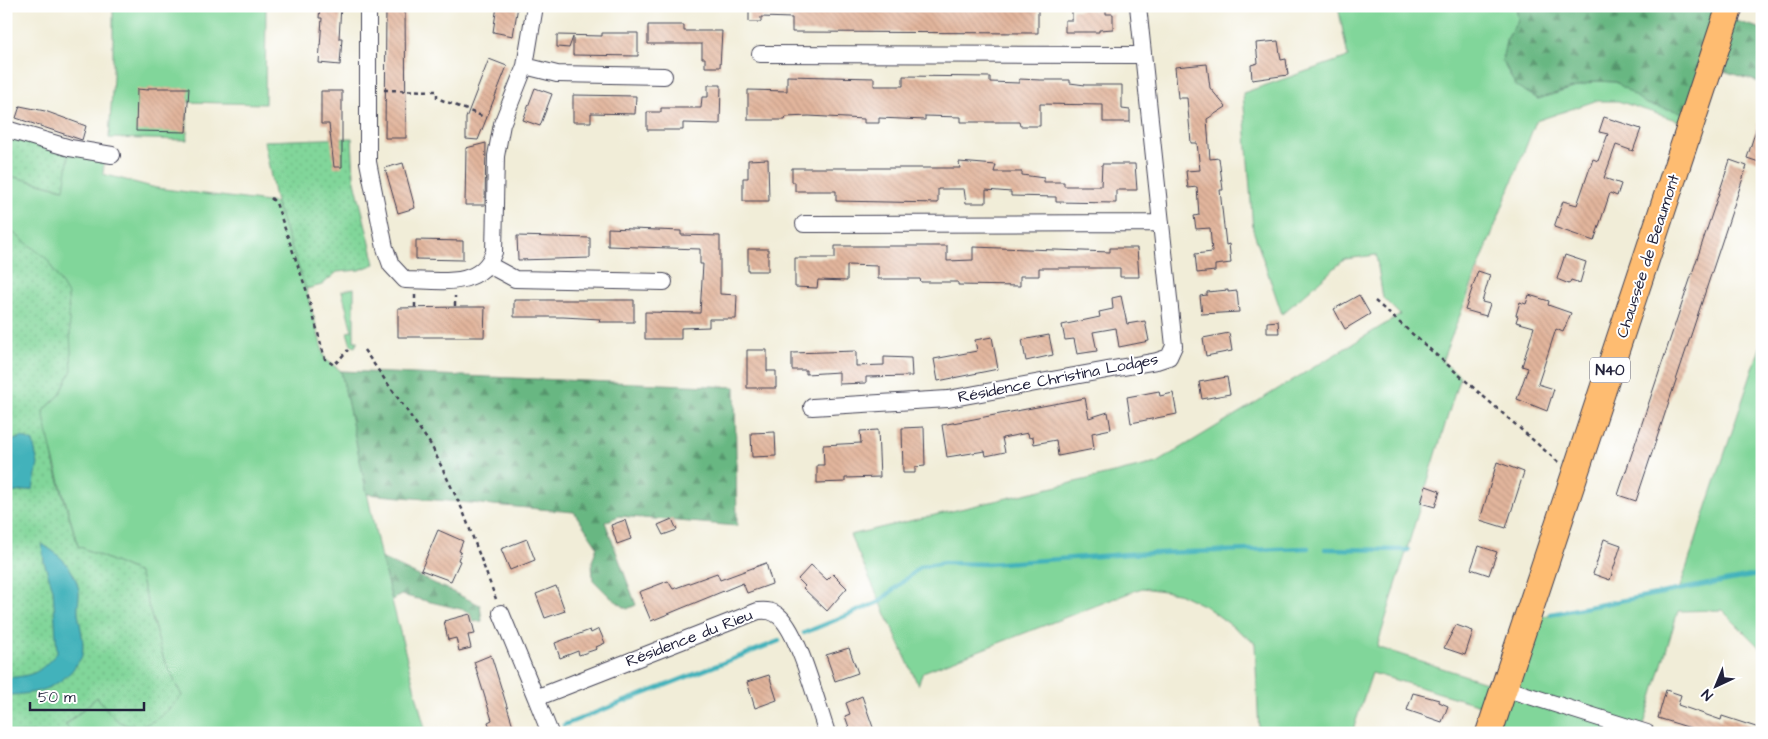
<svg xmlns="http://www.w3.org/2000/svg" width="1768" height="739" font-family="'Architects Daughter',sans-serif">
<defs>
<pattern id="forest-firs" width="22" height="20" patternUnits="userSpaceOnUse" patternTransform="scale(1.25)"><rect width="22" height="20" fill="#68b782"/><path d="M5 1l3.5 6h-7zM16 11l3.5 6h-7z" fill="#55946c"/></pattern>
<pattern id="park-dots" width="8" height="8" patternUnits="userSpaceOnUse" patternTransform="scale(1.25)"><rect width="8" height="8" fill="#81d69a"/><path d="M2 2h.1M6 6h.1" fill="none" stroke="#6fb786" stroke-width="1.8" stroke-linecap="round"/></pattern>
<pattern id="building-back-hatch" width="6" height="6" patternUnits="userSpaceOnUse" patternTransform="scale(1.25)"><rect width="6" height="6" fill="#e2b59c"/><path d="M-1 5l2 2M0 0l6 6M5-1l2 2" fill="none" stroke="#c29b87"/></pattern>
</defs>
<rect width="100%" height="100%" fill="#fff"/>
<filter id="ink" filterUnits="userSpaceOnUse"><feTurbulence type="fractalNoise" baseFrequency=".02" numOctaves="2"/><feDisplacementMap in="SourceGraphic" scale="10" xChannelSelector="R" yChannelSelector="G"/><feConvolveMatrix kernelMatrix="1 2 1 2 8 2 1 2 1" color-interpolation-filters="sRGB"/></filter>
<filter id="wash" filterUnits="userSpaceOnUse"><feTurbulence type="fractalNoise" baseFrequency=".0096" numOctaves="4" result="noise"/><feDisplacementMap in="SourceGraphic" scale="20" xChannelSelector="R" yChannelSelector="G"/><feGaussianBlur stdDeviation="1.12" result="paint"/><feColorMatrix in="noise" values="0 0 0 0 0 0 0 0 0 0 0 0 0 0 0 0 0 1.4 0 .05"/><feComposite in="paint" operator="in"/></filter>
<g filter="url(#wash)">
<rect width="100%" height="100%" fill="#f1edd8"/>
<path fill="#81d69a" stroke="#527c6a" d="M113,6H266L265,104L187,102V140L109,138L113,77Z
M1338,6H1516L1518,20L1506,41L1538,99L1595,81L1616,82L1630,90L1694,115L1691,125L1618,101H1595L1536,121L1442,361L1460,376L1377,647L1504,688L1526,622L1551,614L1679,590L1762,342V650L1722,610L1678,611L1642,731L1647,733H1489L1497,710L1372,673L1352,733H1259L1255,643L1205,606L1178,593L1142,588L923,672L918,685L850,535L1156,463L1400,315L1383,298L1376,255L1345,259L1282,314L1253,230L1243,93L1348,57Z
M70,148L105,154L103,174L156,188L276,203L306,289L325,359L341,371L381,558L426,733H74L65,726L97,697L118,721L182,696L163,657L139,573L78,546L45,429L43,411L59,396L14,233H6V175L63,189Z
M354,288V341H358L355,347L351,345L347,332L352,331L342,291Z"/>
<path fill="url(#forest-firs)" stroke="#456c5e" d="M1516,6H1730L1727,18L1762,29V83L1711,67L1694,115L1646,104L1616,82L1595,81L1538,99L1516,86L1502,61L1506,41L1518,20Z
M341,371L735,387L737,526L619,516L605,522L636,605L627,609L610,597L593,580L592,562L597,546L574,512L367,494Z
M381,558L480,605L482,621L473,622L470,613L465,610L401,595L392,600Z"/>
<path fill="url(#park-dots)" stroke="#527c6a" d="M6,129L70,148L64,189L6,175Z
M352,138L354,177L375,264L359,270L337,272L322,285L306,289L276,203L264,141Z
M6,233H14L47,259L68,295L72,370L59,396L43,411L55,468L78,546L139,573L163,657L182,696C166,713 143,737 118,721C110,715 103,704 97,697L65,725L74,733H6Z"/>
<path fill="#42b2bb" stroke="#326a7b" d="M22,437L33,442L38,464L33,489L6,494V443Z
M42,544C62,556 74,568 79,590C80,598 77,606 78,613C80,626 85,642 82,655C82,658 78,662 76,665C61,688 33,695 6,695V678C36,675 37,674 57,653L53,589L44,562Z"/>
<g fill="none" stroke-linecap="round" stroke-linejoin="round">
<path stroke="#42b2bb" stroke-width="4.5" d="M1325,549L1408,550
M1551,614L1762,574
M804,633L879,602L920,567L944,563L987,564L1128,554L1308,548
M564,725L779,641"/>
</g>
<g id="blocks">
<path fill="url(#building-back-hatch)" d="M320,6H341L339,38H342L340,65L319,63L322,18H319Z
M386,6H405L406,138H385Z
M497,6H518L513,36L493,32Z
M749,6H1038V33L792,32V18L761,17V22H749Z
M1072,10H1106V14H1113V29L1099,30V32H1065V20H1072Z
M648,25H684V31H722L720,67H705V58H702V44H648Z
M602,33H638V56L573,55V37L569,48L557,47V35L602,36Z
M1278,41L1281,60L1286,59L1288,75L1252,80L1251,65L1258,63L1256,43Z
M489,59L507,66L478,140L466,139V118Z
M1207,64L1210,88L1226,107L1207,119L1210,159L1219,158L1223,190H1220L1226,245L1229,244L1231,263L1215,265V271L1197,273L1195,254L1212,252L1210,228L1196,229L1194,216L1199,215L1197,187L1188,188L1186,171L1200,170L1197,143H1191L1187,98H1178L1175,67Z
M787,76L874,78V86H903V76L990,77V82L1019,83V79L1040,80H1070V83L1085,85H1122V109L1130,110V122H1103V105L1040,104V126H1020L1019,122H961V117L925,116V120L879,118V123H864V119L809,116L786,117L785,120H748V90L787,91Z
M708,85H721L720,124L683,123V130H647V112H661V108H701L702,97H708Z
M148,88H189L186,132L136,131L137,89L148,90Z
M535,88L552,94L540,126L523,120Z
M321,91H342V167H334L329,124H321Z
M573,95L636,96L635,114L591,113V122H573Z
M20,106L45,111L86,126L82,140L16,118Z
M1604,117L1641,129L1633,151L1616,145L1604,178L1621,184L1617,196L1610,193L1594,241L1554,227L1563,201L1577,205L1593,159L1598,161L1608,134L1599,132Z
M1759,120H1762V163L1747,158Z
M486,143L485,205H465L466,148Z
M768,159L769,201H743V178H748V160Z
M1730,160L1747,166L1636,501L1618,495Z
M959,162L996,165L994,172H1022V175L1044,178V182H1064V186H1101L1102,164H1135L1137,190H1116V203L1056,202V197L1011,196V192L986,190V203H966L964,189H938V203L836,201V191H795V182H792V168H960Z
M403,163L415,208L398,213L385,168Z
M608,228L681,231V235L720,236V294L737,295L736,319H709V327L681,328V339H645V312L700,313L703,264H700V249L608,246Z
M517,236L590,238V258L518,260Z
M416,240L463,241V260L416,259Z
M835,246H947V261L973,260V247L1110,252V248H1137L1139,277H1120V268H1039V276H1020V286L958,285V282H921L920,279H878V266L847,265V281L818,280L817,288L795,287V258H835Z
M748,249H768V271H748Z
M1565,255L1586,262L1580,283L1571,280L1569,284L1557,279Z
M1478,271L1490,275L1482,302L1490,304L1486,316L1465,310Z
M1228,290V292L1237,291L1239,312L1202,314L1200,296L1207,295V292Z
M1359,295L1370,314L1345,329L1334,309Z
M1529,295L1549,301L1548,305L1571,313L1563,332L1556,329L1538,384L1554,389L1547,411L1517,399L1528,368L1522,366L1534,327L1516,322L1518,316L1516,315L1520,302L1526,304Z
M1121,296L1127,324L1145,321L1149,341L1119,347L1116,328L1093,332L1097,351L1077,354L1074,339L1065,340L1062,325L1100,317L1099,312L1113,309L1112,298Z
M514,300H634V322H599L600,319L563,317H514Z
M459,307H485L484,337H398V308Z
M1278,321L1279,333H1267V322Z
M1229,333L1232,351L1206,356L1203,338Z
M1049,335L1053,355L1026,361L1022,340Z
M992,337L998,369L938,381L934,359L977,351L975,340Z
M747,350H767V371H776V388H747Z
M856,351V366L884,365V357L911,358L912,376L866,377V383L839,384V372L806,374V370H792V353Z
M1227,377L1230,394L1202,399L1199,382Z
M1159,391L1160,396L1173,393L1177,414L1131,423L1127,397Z
M1085,398L1089,418L1108,412L1111,429L1092,433L1094,449L1058,456L1056,440L1034,444L1033,437L1029,438L1028,433L1002,438L1005,452L986,456L985,451L947,457L942,425Z
M924,427L925,466L915,467V473H903L902,428Z
M878,430L880,477L845,478V482L817,483V465H824L823,445L861,443L860,431Z
M775,432L776,456L752,457L751,433Z
M1497,462L1524,472L1506,528L1480,520Z
M1426,486L1440,491L1435,507L1421,503Z
M672,519L677,530L663,535L658,525Z
M625,520L631,539L617,544L611,525Z
M438,530L463,541L459,551L461,552L458,560L460,561L451,581L421,570Z
M527,539L535,560L510,570L501,549Z
M1604,539L1621,545L1610,580L1593,574Z
M1479,546L1497,552L1489,575L1471,569Z
M766,563L772,584L747,593L743,583L651,621L639,592L668,581L673,589L717,573L720,580Z
M811,565L827,580L833,574L847,588L827,611L803,588L805,586L798,579Z
M556,586L565,611L545,618L536,594Z
M470,614L475,634L468,635L471,648L459,651L456,638L448,640L444,621Z
M1456,625L1473,631L1465,655L1444,648Z
M599,629L605,643L596,647L597,649L579,655L578,651L560,658L555,643L590,630L591,633Z
M849,648L858,673L835,681L826,655Z
M491,655L514,729L504,733H492L488,722L492,720L474,662Z
M769,675L777,700L755,708L747,682Z
M1666,690L1681,695L1678,705L1721,720L1722,716L1762,729V733H1707L1658,718Z
M1413,693L1439,700V702L1448,706L1442,722L1407,710Z
M862,696L875,733H851L845,716L850,714L846,703Z"/>
</g>
</g>
<g filter="url(#ink)">
<use href="#blocks" fill-opacity="0" stroke="#414053" stroke-width="1"/>
<g fill="none" stroke-linecap="round" stroke-linejoin="round">
<defs>
<path id="street" d="M368,6V162L385,248L391,265L405,280C438,280 480,290 494,252L496,156L502,124L525,66L535,6
M760,54L1142,55
M525,66L557,74L664,76
M6,129L70,148L112,155
M804,224L1160,223
M489,265L515,279L664,282
M812,407L948,399L1157,361L1169,357L1174,346L1138,6
M501,613L536,698
M1504,688L1647,733
M550,733L536,698L758,611C767,610 773,611 780,617C800,636 817,704 827,733"/>
<path id="primary" d="M1489,733L1730,6"/>
</defs>
<use href="#street" stroke="#414053" stroke-width="18"/>
<use href="#primary" stroke="#414053" stroke-width="28"/>
<path stroke="#414053" stroke-width="2.5" stroke-dasharray="4 4" stroke-linecap="butt" d="M384,90L437,91V98L487,118
M271,198L276,203L306,289L325,359L334,365L348,350
M1375,301L1558,462
M455,306V296
M415,307V294
M364,350L431,445L463,511L496,599"/>
<use href="#street" stroke="#fff" stroke-width="16"/>
<use href="#primary" stroke="#febc71" stroke-width="26"/>
</g>
</g>
<g text-anchor="middle" dominant-baseline="central" stroke-width="4" stroke-linejoin="round" paint-order="stroke">
<rect fill="#fff" stroke="#646476" stroke-width="1" x="1590" y="357.5" width="40" height="25" rx="4"/>
<g font-size="15" font-weight="bold" fill="#22223b">
<text x="1610" y="370">N40</text>
</g>
<g font-size="16" fill="#22223b" stroke="#fff">
<text transform="translate(1648 256) rotate(-72)">Chaussée de Beaumont</text>
<text transform="translate(1058 378) rotate(-11)">Résidence Christina Lodges</text>
<text transform="translate(689 638) rotate(-21)">Résidence du Rieu</text>
</g>
</g>
<rect width="1768" height="739" fill="none" stroke="#fff" stroke-width="25"/>
<g transform="translate(1716 686) rotate(224)" stroke="#ffffff" stroke-width="4" paint-order="stroke">
<path d="M0-4L9 19L0 12L-9 19Z" fill="#22223b"/>
<text y="-8" font-size="14" font-weight="bold" text-anchor="middle" fill="#22223b">N</text>
</g>
<path d="M30 702v8h114v-8" fill="none" stroke="#22223b" stroke-width="2.5"/>
<text x="38" y="702" font-size="15" fill="#22223b" stroke="#ffffff" stroke-width="4" paint-order="stroke">50 m</text>
</svg>
